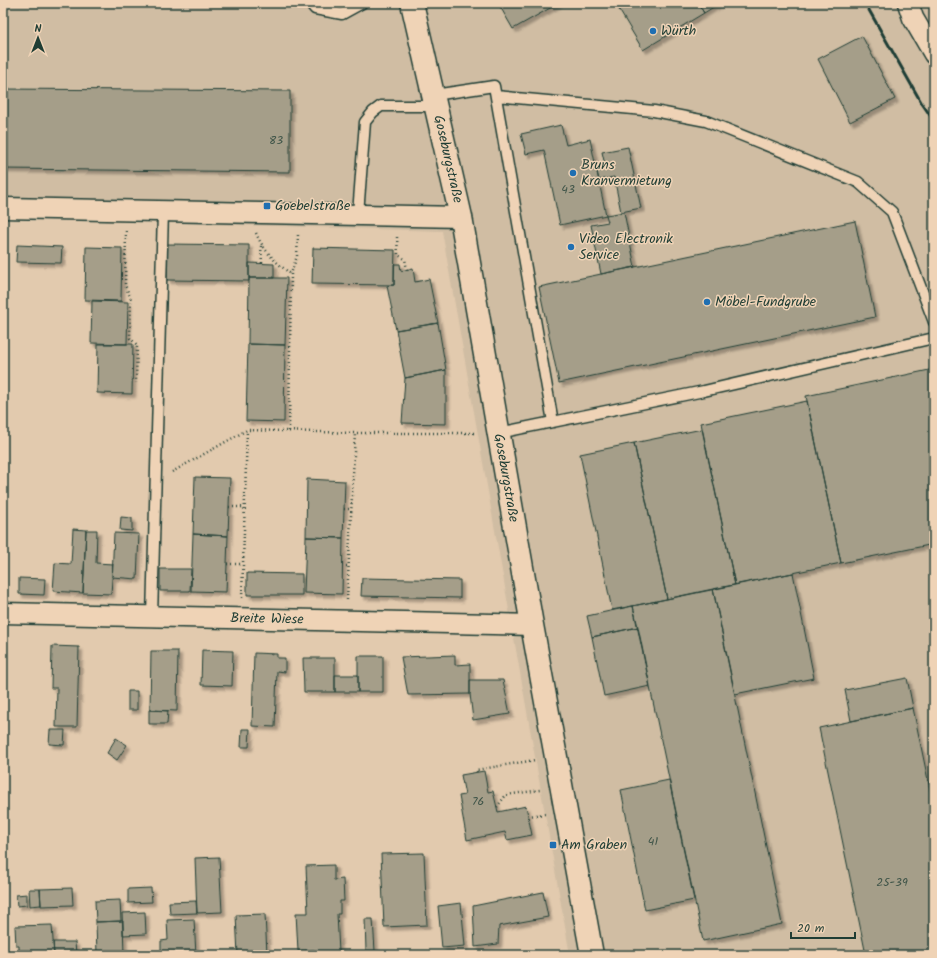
<svg xmlns="http://www.w3.org/2000/svg" width="937" height="958" font-family="Kalam,sans-serif">
<defs>
<filter id="shadow"><feDropShadow dx="3.5" dy="3.5" stdDeviation="1" flood-color="#0004"/></filter>
</defs>
<rect width="100%" height="100%" fill="#e2caae"/>
<filter id="ink" filterUnits="userSpaceOnUse"><feTurbulence type="fractalNoise" baseFrequency=".025" numOctaves="2"/><feDisplacementMap in="SourceGraphic" scale="8" xChannelSelector="R" yChannelSelector="G"/><feConvolveMatrix kernelMatrix="1 2 1 2 8 2 1 2 1" color-interpolation-filters="sRGB"/></filter>
<g filter="url(#ink)">
<path fill="#d0bda3" d="M3,3H934V955H570L442,231L3,218Z"/>
<path fill="#a59e89" stroke="#1f3d34" filter="url(#shadow)" d="M498,3H559L513,29Z
M615,3H698L704,13L643,50Z
M698,3H720L704,13Z
M862,36L895,99L850,122L818,59Z
M3,89L290,91V172L3,169Z
M561,125L566,145L590,139L606,215L560,225L544,150L526,154L521,134Z
M628,147L641,208L621,212L614,177L599,180L596,167L605,165L602,152Z
M624,212L635,267L601,274L591,225L608,222L606,215Z
M855,221L875,317L559,383L539,287Z
M167,244L249,245V281L167,280Z
M17,245L62,247L61,263L16,262Z
M86,247L122,248L121,301L85,300Z
M313,248L395,250L394,285L312,284Z
M249,263L274,264V278H249Z
M394,264H400L401,271L413,268L415,282L429,279L438,323L396,330L387,286L394,285Z
M249,278H287L285,345L248,344Z
M92,301L128,302L127,344L91,343Z
M438,323L446,370L405,378L396,330Z
M98,344H133L132,394L97,393Z
M248,344L285,345L284,422L246,421Z
M934,369V544L841,563L806,396Z
M446,370V424L402,423L405,378Z
M807,401L841,563L735,585L701,423Z
M702,429L735,585L667,599L634,443Z
M634,443L667,599L612,610L580,454Z
M195,477L230,478L228,536L193,534Z
M307,479L345,481L343,538L306,537Z
M121,517L132,518V531L120,530Z
M73,529L86,530L83,593L53,591L55,563L71,564Z
M86,530H97L96,563L113,564L111,594L83,593Z
M114,533L139,534L137,579L112,577Z
M193,534L228,536L226,592L191,591Z
M306,537L343,538L342,594L304,593Z
M160,569H191L190,591H160Z
M247,573L302,574V595H247Z
M793,573L814,678L735,694L713,589Z
M19,578L45,579L44,595L19,594Z
M362,578L460,580V598L361,596Z
M713,589L782,924L703,941L633,606Z
M633,606L638,627L592,637L587,616Z
M638,627L650,686L604,696L592,637Z
M52,646L79,647L77,727H56L57,688H51Z
M202,650L233,651L232,686L201,685Z
M151,651H178L177,711L150,710Z
M254,653L277,654V658H285V672L277,671L275,727L252,726Z
M455,655V665L470,664V694L408,695L401,657Z
M358,656H383V692H358Z
M303,658H335V692H304Z
M335,675H358V692H335Z
M907,678L913,708L851,721L845,690Z
M470,680H503L510,714L473,720L470,694Z
M128,691H137V710H128Z
M913,708L934,809V955H866L819,728Z
M149,710L168,711L167,724H149Z
M242,729H250L249,747H241Z
M50,730H65L64,745L49,744Z
M116,738L127,745L117,760L107,753Z
M484,771L488,792L493,791L498,812L526,806L532,835L507,840L505,832L467,840L459,796L465,795L461,775Z
M669,780L694,900L645,910L621,790Z
M424,853L427,925L384,927L381,854Z
M219,857L222,912L197,913L195,858Z
M334,865V880L343,879L344,901H340V914H337L339,952L315,953L314,950L298,951L296,913H308L306,866Z
M72,888L73,905L41,906L40,889Z
M151,888L152,902L128,903V889Z
M29,889H40L41,905L30,906Z
M543,892L548,917L499,926L498,944L475,947L473,906Z
M27,894V905L17,906L16,895Z
M120,900L121,921L96,922L95,901Z
M196,901L197,913L170,914L169,902Z
M461,903L465,946L442,948L438,906Z
M145,912L146,934L123,935L122,913Z
M265,914L267,954L238,955L236,915Z
M194,919L196,955H161V941L168,940L167,920Z
M365,919H373L375,951H366Z
M123,921L124,955H97L96,922Z
M52,925L54,955H19V946H16L15,926Z
M53,942H75L76,955H54Z"/>
<g fill="none" stroke-linecap="round" stroke-linejoin="round">
<defs>
<path id="lane" d="M310,3L315,9L342,14L362,3
M434,95L494,86L553,422
M496,96L654,111L706,121L858,182L892,212L934,322
M358,214L365,122L373,112L381,106H436
M499,433L704,391L934,338
M152,617L163,211"/>
<path id="street" d="M908,3L913,18L934,54
M3,208L461,217
M3,613L532,625"/>
<path id="secondary" d="M412,3L461,217L532,625L592,955"/>
</defs>
<use href="#lane" stroke="#1f3d34" stroke-width="13"/>
<use href="#street" stroke="#1f3d34" stroke-width="23"/>
<use href="#secondary" stroke="#1f3d34" stroke-width="25"/>
<path stroke="#1f3d34" stroke-width="2.5" stroke-dasharray="1 3" stroke-linecap="butt" d="M126,231L125,285L131,299L130,338L137,345L136,383
M256,233C263,250 276,263 291,274
M397,237L398,255L405,259L407,270
M261,246L262,263
M3,299H5
M3,368H4V327
M289,431L291,274L297,256L298,235
M172,472L247,430L355,433H476
M229,507H245
M344,509H351
M227,564H243
M342,566H349
M242,598L247,430
M347,600L355,433
M477,772L476,770L535,760
M497,807L506,795L540,790
M528,816L545,814"/>
<use href="#lane" stroke="#efd3b6" stroke-width="10"/>
<use href="#street" stroke="#efd3b6" stroke-width="20"/>
<use href="#secondary" stroke="#efd3b6" stroke-width="22"/>
<path stroke="#1f3d34" stroke-width="3" d="M865,3L921,102L934,121"/>
</g>
</g>
<g fill="#1f6fb2" stroke="#efd3b6" stroke-width="1.5">
<circle cx="653" cy="31" r="4"/>
<circle cx="573" cy="173" r="4"/>
<rect x="263" y="202" width="8" height="8" rx="2"/>
<circle cx="571" cy="247" r="4"/>
<circle cx="707" cy="302" r="4"/>
<rect x="549" y="841" width="8" height="8" rx="2"/>
</g>
<g text-anchor="middle" dominant-baseline="central" stroke-width="3" stroke-linejoin="round" paint-order="stroke">
<g font-size="12" fill="#405549">
<text x="276" y="140">83</text>
<text x="568" y="189">43</text>
<text x="478" y="801">76</text>
<text x="653" y="841">41</text>
<text x="892" y="882">25-39</text>
</g>
<g font-size="14" fill="#1f3d34" stroke="#efd3b6" text-anchor="start">
<text x="661" y="31">Würth</text>
<text x="581" y="165">Bruns<tspan x="581" dy="16">Kranvermietung</tspan></text>
<text x="275" y="206">Goebelstraße</text>
<text x="579" y="239">Video Electronik<tspan x="579" dy="16">Service</tspan></text>
<text x="715" y="302">Möbel-Fundgrube</text>
<text x="561" y="845">Am Graben</text>
</g>
<g font-size="14" fill="#1f3d34" stroke="#efd3b6">
<text transform="translate(448 159) rotate(77)">Goseburgstraße</text>
<text transform="translate(506 478) rotate(80)">Goseburgstraße</text>
<text transform="translate(267 619) rotate(1)">Breite Wiese</text>
</g>
</g>
<rect width="937" height="958" fill="none" stroke="#efd3b6" stroke-width="16"/>
<rect x="8" y="8" width="921" height="942" fill="none" stroke="#1f3d34" stroke-width="1.5" filter="url(#ink)"/>
<g transform="translate(38 38)" stroke="#efd3b6" stroke-width="3" paint-order="stroke">
<path d="M0-3L7 15L0 10L-7 15Z" fill="#1f3d34"/>
<text y="-6" font-size="11" font-weight="bold" text-anchor="middle" fill="#1f3d34">N</text>
</g>
<path d="M791 932v6h64v-6" fill="none" stroke="#1f3d34" stroke-width="2"/>
<text x="797" y="932" font-size="12" fill="#1f3d34" stroke="#efd3b6" stroke-width="3" paint-order="stroke">20 m</text>
</svg>
